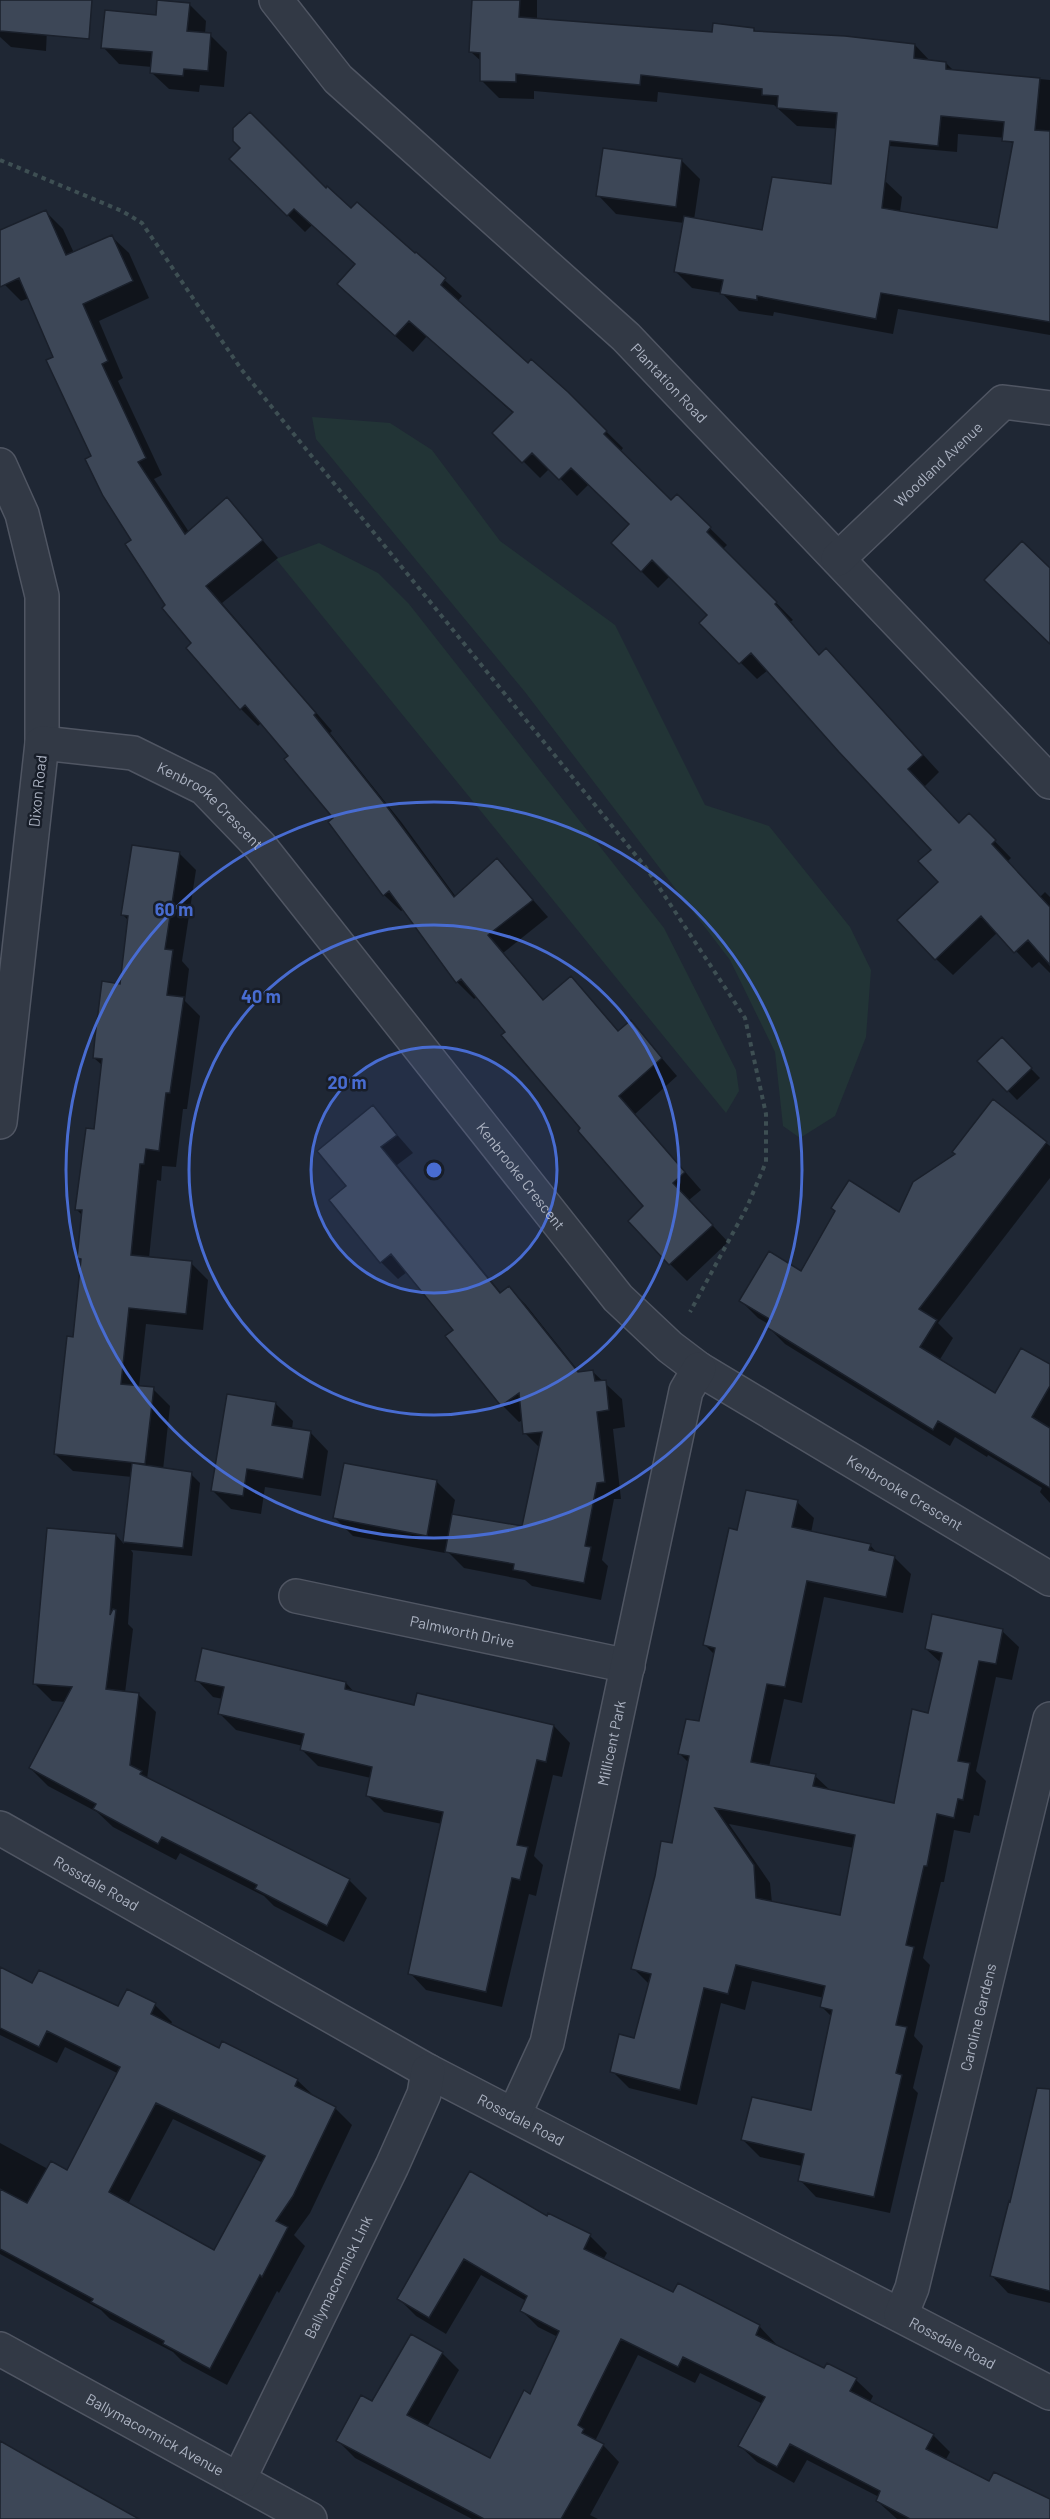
<svg xmlns="http://www.w3.org/2000/svg" width="1050" height="2519" font-family="Barlow,sans-serif">
<rect width="100%" height="100%" fill="#1f2734"/>
<path fill="#223436" d="M312,417L390,423L432,450L500,541L615,625L705,805L769,826L850,927L871,970L866,1037L835,1116L800,1138L783,1126L775,1052L730,960L525,692L316,439Z
M319,543L378,573L409,604L664,928L736,1070L739,1091L726,1113L276,559Z"/>
<path fill="#0007" fill-rule="evenodd" d="M0,0H41L48,7L46,51L11,47L0,37Z
M473,0H537V20L713,33L754,29L757,33L915,45L931,62L946,63L954,71L1050,80V155L1022,153L1007,138L958,134L957,152L856,143L842,129L797,126L774,105L658,92L657,102L534,91V99L499,98L481,80L482,62L471,52Z
M189,4L206,21L205,34L210,35L227,52L224,87L200,85L199,92L169,89L152,73V67L119,64L103,47L157,16Z
M231,159L326,190L415,256L416,254L462,296L457,302L528,365L567,393L623,448L620,452L671,502L677,496L727,545L723,549L793,620L790,622L820,656L843,667L939,772L924,787L959,825L986,832L1011,858L1007,862L1040,897L1045,892L1050,897V973L1039,962L1032,968L998,932L953,975L936,959L940,882L933,850L768,670L757,679L701,623L709,615L670,576L658,588L613,543L631,525L589,484L577,496L550,468L540,478L495,433L514,414L427,336L413,352L356,301L339,284L357,265L312,225L305,232Z
M681,160L700,179L694,220L763,231L832,185L885,181L902,197L900,212L998,229L1050,214V335L898,309L893,334L774,312L773,316L739,311L722,293L692,288L675,271L684,223L616,214L598,195Z
M46,212L63,229L74,253L112,237L129,253L149,298L99,321L123,378L118,381L162,475L154,479L189,532L227,499L278,558L222,603L332,731L330,733L402,823L456,897L513,877L548,917L503,953L544,1001L571,978L619,1032L631,1022L677,1076L635,1114L701,1190L689,1200L728,1242L687,1281L670,1264L646,1206L507,1032L478,996L474,999L457,982L404,909L401,911L384,895L336,818L290,756L262,722L258,726L241,709L188,648L193,644L167,606L133,540L93,456L29,298L21,301L4,284L0,275V232Z
M179,853L196,870L182,961L189,969L185,1001L200,1016L187,1109H183L176,1167L162,1166L161,1181L157,1180L149,1258L191,1263L208,1280L203,1330L146,1324L139,1387L153,1389L170,1406L163,1470L191,1474L200,1483L192,1556L131,1550L133,1553L128,1624L133,1629L125,1693L138,1694L156,1712L147,1779L349,1880L367,1898L344,1942L274,1906L264,1896L180,1853L176,1860L113,1827L97,1812L48,1786L30,1768L65,1702L52,1701L35,1684L116,1535L124,1544L132,1477L73,1471L55,1454L74,1338L82,1261L78,1258L83,1216L76,1209L96,1131L103,1066L94,1058L121,985L129,921L123,915Z
M1002,1039L1040,1078L1017,1100L979,1061Z
M993,1101L1050,1146V1178L938,1323L953,1338L939,1361L996,1395L1050,1366V1503L1040,1492L1042,1488L988,1455L987,1457L955,1437L950,1446L785,1344L768,1327L770,1325L758,1318L741,1301L801,1273L900,1214L957,1155Z
M373,1107L413,1153L397,1165L501,1293L509,1288L526,1305L580,1373L593,1372L622,1399L625,1427L613,1429L621,1499H614L602,1560L608,1566L601,1600L532,1586L525,1580L464,1568L446,1550L445,1553L353,1536L335,1518L345,1465L437,1482L455,1500L452,1515L523,1528L540,1448L525,1433L523,1420L519,1422L502,1405L447,1337L455,1331L407,1272L398,1279L381,1262L348,1186Z
M275,1403L293,1421L292,1429L310,1432L328,1451L321,1496L265,1487L261,1514L231,1509L212,1490Z
M797,1502L814,1518L811,1533L870,1545L878,1554L894,1557L911,1574L903,1613L824,1597L802,1703L784,1699L769,1767L815,1776L831,1791L895,1805L929,1715L941,1663L926,1649L1002,1631L1019,1647L1012,1680L996,1677L976,1771L986,1781L979,1816L974,1815L970,1833L954,1830L944,1882H941L923,1958L930,1965L914,2036L923,2046L913,2088L918,2093L890,2213L816,2197L800,2180L802,2166L760,2157L743,2140L812,2111L832,2017L822,2007L824,1998L752,1981L745,2010L721,2003L697,2105L629,2088L612,2071L635,2040L650,1985L633,1968L673,1845L689,1763L680,1754L700,1723L715,1655L705,1645L738,1532ZM729,1824L854,1848L841,1917L772,1903L770,1883Z
M197,1680L346,1683L356,1694L415,1707L554,1726L570,1743L562,1777L553,1775L534,1856L543,1865L536,1896L529,1894L502,2007L426,1990L410,1973L442,1824L384,1812L367,1795L371,1778L318,1766L302,1750L303,1746L236,1730L220,1714L223,1699L213,1697Z
M0,1969L33,1985L118,2008L155,2005L172,2022L170,2026L219,2050L297,2080L315,2097L335,2108L352,2125L310,2213L294,2235L305,2246L279,2293L277,2291L227,2385L182,2361L173,2352L110,2319L101,2310L0,2254V2143L48,2169L68,2172L119,2074L65,2047L57,2063L0,2035ZM173,2119L263,2163L215,2252L128,2204Z
M1050,2100V2303L1008,2293L992,2276Z
M471,2173L547,2218L590,2236L607,2253L603,2260L673,2294L679,2285L760,2327L776,2344L775,2346L825,2370L856,2380L873,2396L870,2402L933,2435L950,2452L945,2461L990,2483L1050,2500V2519H897L877,2501L879,2497L807,2460L794,2483L757,2462L740,2446L763,2404L700,2373L695,2383L638,2355L595,2441L603,2445L619,2462L590,2515L598,2519H472L355,2458L338,2441L373,2403L412,2336L442,2353L459,2370L427,2427L491,2460L531,2396L558,2337L538,2327L522,2311L526,2301L481,2275L446,2334L416,2316L399,2299Z"/>
<path fill="#3d4757" stroke="#1a202b" stroke-width="1.5" fill-rule="evenodd" d="M0,0H92L89,39L0,31Z
M157,0L190,3L187,31L211,33L208,71L184,69L183,76L150,73L152,52L101,48L105,10L156,15Z
M472,0H520L519,17L712,32L713,23L754,28V31L845,36L915,44L914,58L946,62V69L1040,78L1035,130L1050,131V322L881,293L876,319L757,296V300L720,294L723,280L674,272L684,216L762,230L772,177L831,184L837,113L777,108L778,96L762,95V89L641,75L640,85L516,74V82L480,81V53L469,52ZM941,116L1004,122L1002,141L1013,142L997,228L882,208L890,141L938,146Z
M250,112L326,188L327,186L351,208L357,202L415,253L416,252L446,278L441,285L528,363L531,359L568,392L607,431L604,434L671,500L677,494L711,527L707,532L777,602L775,604L819,655L826,648L923,755L908,769L959,823L969,813L996,840L992,844L1050,907V965L1028,940L1014,953L981,916L935,960L897,920L938,882L918,861L931,850L839,752L751,653L739,664L699,623L707,615L652,560L641,572L611,543L629,524L571,468L559,480L532,453L522,463L492,433L513,412L409,321L395,336L337,284L355,264L294,209L287,216L229,159L240,148L233,141V128Z
M603,148L682,159L676,207L596,196Z
M46,210L66,255L112,235L133,281L83,304L108,361L102,364L146,458L138,462L185,534L227,497L263,540L206,586L316,713L314,715L385,804L454,897L497,858L533,900L488,935L543,1000L571,976L618,1031L631,1020L662,1058L619,1096L685,1172L673,1183L713,1225L669,1265L628,1221L643,1206L578,1131L580,1128L501,1035L505,1032L461,979L456,983L389,891L383,896L328,822L333,818L284,759L288,756L245,705L240,710L186,648L191,643L162,608L165,605L125,544L131,540L103,496L85,459L91,456L46,360L53,357L19,278L0,287V230Z
M1022,541L1050,568V644L984,580Z
M132,845L180,852L165,949L173,950L167,995L184,997L170,1093H166L159,1151L146,1149L144,1164H140L131,1255L192,1261L186,1314L129,1308L121,1384L154,1387L145,1464L54,1454L67,1336L73,1337L81,1259L77,1258L82,1210H75L86,1128L94,1129L102,1059L93,1058L95,1037L102,981L120,984L128,916L121,915Z
M1002,1037L1032,1068L1007,1092L977,1061Z
M993,1099L1047,1142L919,1309L937,1320L920,1347L995,1393L1021,1348L1050,1364V1386L1032,1417L1050,1428V1488L938,1421L933,1430L766,1327L771,1320L739,1301L769,1251L801,1271L835,1211L831,1208L849,1180L899,1212L913,1182L955,1154L952,1152Z
M373,1105L397,1135L381,1147L500,1293L509,1286L578,1372L593,1370L595,1381L606,1380L609,1410L597,1412L605,1482L597,1483L585,1546L591,1547L584,1583L513,1570L514,1564L445,1552L452,1514L522,1526L542,1432L523,1434L519,1393L501,1406L445,1336L453,1330L391,1254L380,1263L329,1200L346,1186L317,1151Z
M227,1394L276,1402L272,1425L311,1431L303,1479L247,1469L243,1496L211,1491Z
M132,1463L192,1472L183,1548L123,1542Z
M344,1463L437,1480L427,1536L333,1518Z
M746,1490L798,1500L792,1527L871,1544L869,1550L895,1556L886,1597L807,1581L785,1687L767,1684L751,1762L816,1774L813,1786L894,1803L912,1709L928,1713L942,1653L925,1649L932,1614L1003,1629L996,1664L979,1661L958,1761L970,1763L963,1800L958,1799L954,1818L937,1814L927,1866H924L906,1945L914,1947L896,2025L907,2027L896,2073L902,2075L874,2197L798,2181L804,2154L741,2140L752,2097L811,2110L832,2010L820,2007L825,1986L736,1965L728,1994L704,1988L680,2090L610,2072L619,2034L634,2038L651,1974L631,1969L655,1876L661,1841L672,1843L689,1756L678,1754L686,1719L699,1721L715,1648L703,1645L729,1528L737,1530ZM715,1808L855,1835L840,1915L756,1898L754,1865Z
M47,1528L116,1534L110,1615L113,1609L116,1610L106,1689L139,1693L130,1765L142,1771L140,1774L350,1879L327,1926L255,1889L257,1885L162,1837L158,1844L93,1809L96,1804L29,1768L72,1687L33,1684Z
M202,1648L346,1682L345,1689L414,1705L417,1693L554,1725L546,1762L537,1760L517,1845L528,1847L520,1880L512,1878L486,1992L408,1974L443,1812L366,1796L372,1767L300,1750L304,1734L218,1714L224,1687L195,1681Z
M0,1967L32,1983L39,1970L118,2006L127,1989L156,2003L151,2014L219,2048L222,2041L298,2079L295,2086L336,2107L293,2196L276,2221L288,2227L262,2277L260,2275L210,2369L163,2344L164,2341L91,2302L93,2299L0,2249V2189L27,2203L51,2161L67,2170L120,2067L47,2031L39,2047L0,2028ZM156,2103L265,2156L214,2250L109,2192Z
M1037,2088L1050,2089V2291L990,2276L1009,2201L1010,2202Z
M470,2171L547,2216L548,2213L591,2234L584,2249L673,2292L678,2283L760,2325L756,2335L824,2368L827,2363L857,2378L850,2391L934,2434L926,2449L989,2481L994,2472L1050,2499V2519H910L876,2501L880,2491L790,2444L777,2467L738,2446L765,2397L683,2357L678,2367L621,2339L578,2425L584,2429L582,2433L604,2444L561,2519H484L336,2441L361,2395L372,2401L411,2334L443,2352L407,2415L490,2458L524,2390L530,2394L559,2331L520,2311L527,2296L464,2259L429,2318L397,2299Z
M0,2441L44,2466L139,2519H0Z"/>
<g fill="none" stroke-linecap="round" stroke-linejoin="round">
<defs>
<g id="minor">
<path id="s1" d="M276,0L338,79L626,337L1050,782"/>
<path d="M0,465L22,514L42,596V743L0,1122"/>
<path id="s2" d="M838,559L1003,402L1050,408"/>
<path id="s3" d="M42,743L133,753L204,788L260,846L618,1298L670,1347L699,1369L1050,1579"/>
<path id="s4" d="M296,1596L628,1666"/>
<path id="s5" d="M0,1828L428,2071L1050,2393"/>
<path id="s6" d="M514,2115L547,2043L686,1391L699,1369"/>
<path id="s7" d="M901,2315L912,2288L1050,1719"/>
<path id="s8" d="M0,2349L310,2519"/>
<path id="s9" d="M239,2479L392,2166L424,2094L428,2071"/>
</g>
</defs>
<use href="#minor" stroke="#505663" stroke-width="36"/>
<path stroke="#3e4f53" stroke-width="4" stroke-dasharray="4.5 4.5" stroke-linecap="butt" d="M0,160L122,211L142,223L241,369L647,869L745,1018L766,1114V1162L747,1207L690,1312"/>
<use href="#minor" stroke="#323945" stroke-width="33"/>
</g>
<circle cx="434" cy="1170" r="123" fill="#486cd1" fill-opacity=".12"/>
<g fill="none" stroke="#486cd1" stroke-width="3">
<circle cx="434" cy="1170" r="123"/>
<circle cx="434" cy="1170" r="245"/>
<circle cx="434" cy="1170" r="368"/>
</g>
<g text-anchor="middle" dominant-baseline="central" stroke-width="5" stroke-linejoin="round" paint-order="stroke">
<g font-size="15" fill="#acb3c2" stroke="#181e29">
<text stroke="none"><textPath href="#s1" startOffset="550">Plantation Road</textPath></text>
<text stroke="none"><textPath href="#s2" startOffset="138">Woodland Avenue</textPath></text>
<text transform="translate(37 791) rotate(-84)">Dixon Road</text>
<text stroke="none"><textPath href="#s3" startOffset="186">Kenbrooke Crescent</textPath></text>
<text stroke="none"><textPath href="#s3" startOffset="672">Kenbrooke Crescent</textPath></text>
<text stroke="none"><textPath href="#s3" startOffset="1176">Kenbrooke Crescent</textPath></text>
<text stroke="none"><textPath href="#s4" startOffset="170">Palmworth Drive</textPath></text>
<text stroke="none"><textPath href="#s6" startOffset="386">Millicent Park</textPath></text>
<text stroke="none"><textPath href="#s5" startOffset="111">Rossdale Road</textPath></text>
<text stroke="none"><textPath href="#s7" startOffset="308">Caroline Gardens</textPath></text>
<text stroke="none"><textPath href="#s5" startOffset="597">Rossdale Road</textPath></text>
<text stroke="none"><textPath href="#s9" startOffset="225">Ballymacormick Link</textPath></text>
<text stroke="none"><textPath href="#s5" startOffset="1083">Rossdale Road</textPath></text>
<text stroke="none"><textPath href="#s8" startOffset="177">Ballymacormick Avenue</textPath></text>
</g>
</g>
<circle cx="434" cy="1170" r="9" fill="#486cd1" stroke="#181e29" stroke-width="3"/>
<g font-size="18" text-anchor="middle" font-weight="bold" fill="#486cd1" stroke="#181e29" stroke-width="5" stroke-linejoin="round" paint-order="stroke">
<text x="174" y="916">60 m</text>
<text x="261" y="1003">40 m</text>
<text x="347" y="1089">20 m</text>
</g>
</svg>
